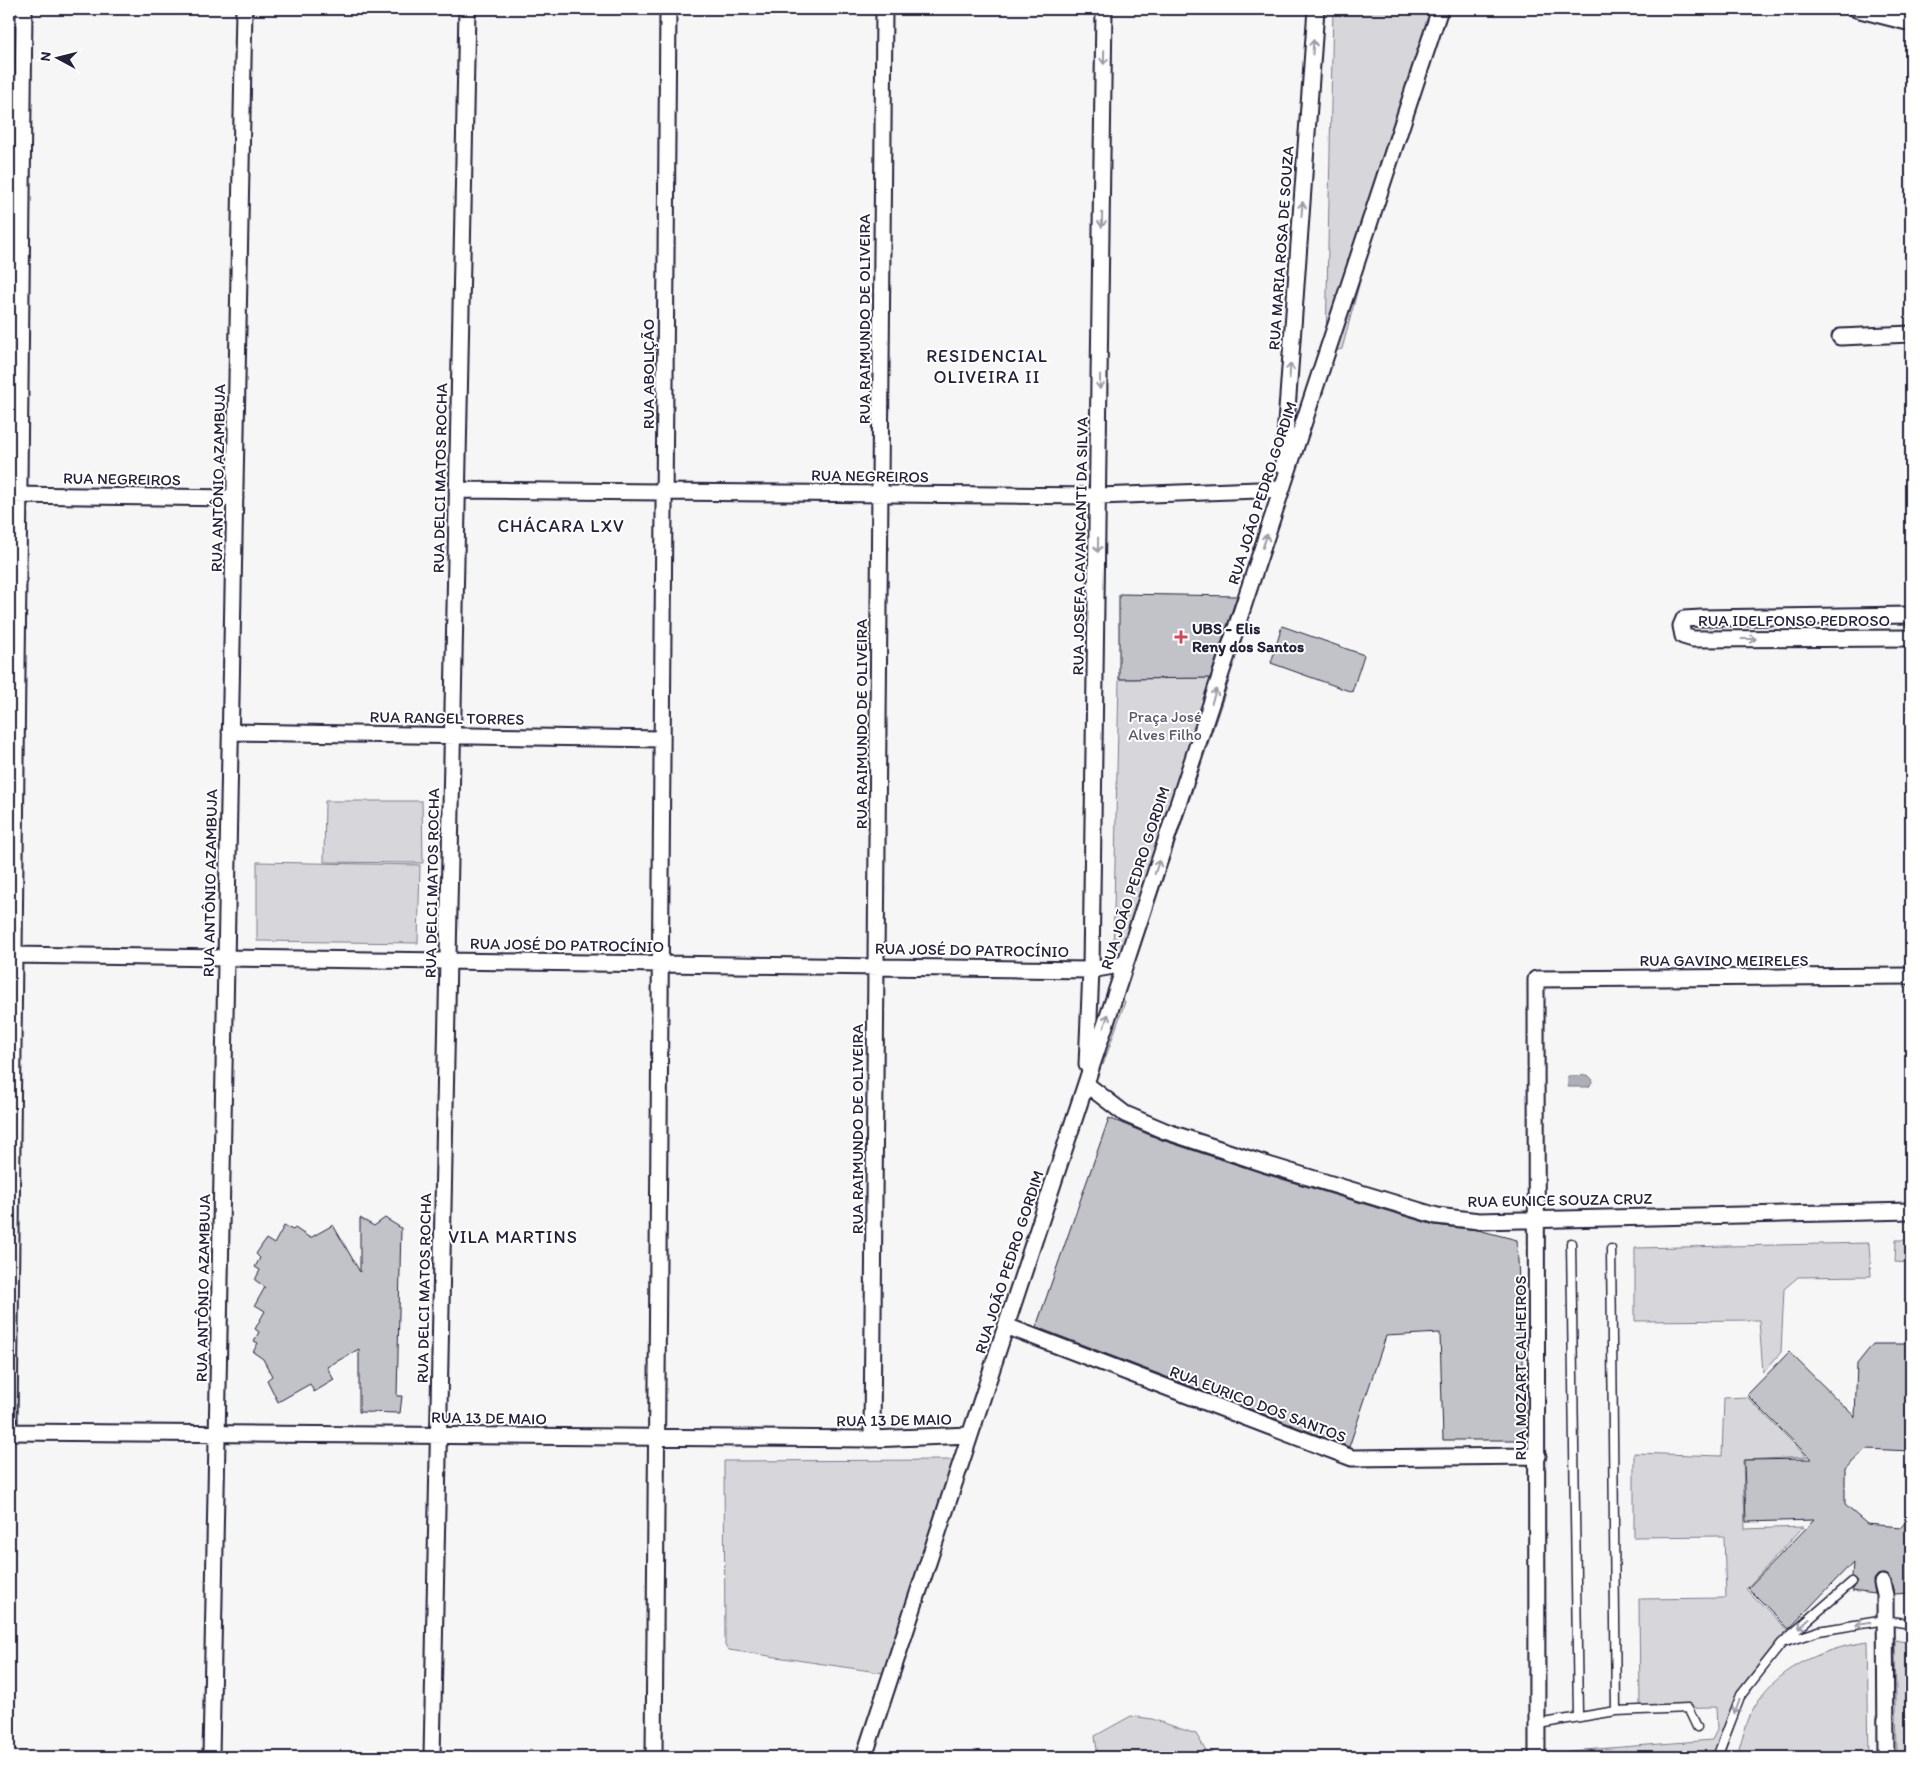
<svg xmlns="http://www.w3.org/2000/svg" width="1920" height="1766" font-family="Itim,sans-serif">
<rect width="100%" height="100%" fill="#f6f6f7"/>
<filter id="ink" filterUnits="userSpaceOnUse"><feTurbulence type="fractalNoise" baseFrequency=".02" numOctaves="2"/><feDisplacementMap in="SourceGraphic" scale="10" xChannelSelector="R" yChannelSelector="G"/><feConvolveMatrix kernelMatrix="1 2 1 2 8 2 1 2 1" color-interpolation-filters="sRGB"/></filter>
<g filter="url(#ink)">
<path fill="#d7d7db" stroke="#7c7c8b" d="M1333,9H1432L1342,349L1330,352L1326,341Z
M1230,678L1137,957L1113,956L1119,679Z
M325,801H422L423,863L324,862Z
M257,862L420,865L418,943L257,941Z
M1111,993H1119L1125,1002L1103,1065L1102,1007Z
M1896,1240H1911V1263L1895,1262Z
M1869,1243L1871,1276L1798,1277L1784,1289L1781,1352L1763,1373L1759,1320L1635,1321V1248Z
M1747,1397L1807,1457L1743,1460L1745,1529L1803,1527L1746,1589L1791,1633L1744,1699L1723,1757H1560L1565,1752L1570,1751L1712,1740L1717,1730L1716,1707L1640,1708L1639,1599L1726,1598L1724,1536L1634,1537V1453L1722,1456L1724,1398Z
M955,1460L891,1674L729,1650L725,1646L724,1461Z
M1895,1640L1911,1643V1757H1897Z
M1867,1642L1869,1757H1737C1741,1743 1745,1727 1751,1713C1773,1669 1821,1649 1867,1642Z
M1131,1716L1152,1719L1196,1734L1210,1757H1098L1095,1736Z"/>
<path fill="#aeaeb7" stroke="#767685" d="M1588,1075L1593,1080L1589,1087H1568V1076Z"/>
<path fill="#c2c2c9" stroke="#22223b" d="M1119,594L1237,596L1210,678L1119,679Z
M1282,626L1364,655L1352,692L1271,663Z
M1109,1118L1162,1140L1262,1173L1434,1225L1478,1230L1517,1240L1527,1440H1443L1440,1333L1386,1336L1349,1447L1036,1327Z
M360,1218L374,1226L385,1218L401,1228L397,1396H402L400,1413L359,1412V1349L327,1367L334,1380L314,1392L310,1384L278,1402L267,1380L272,1376L263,1359L253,1352L258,1343L254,1341L259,1332L255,1329L265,1311L255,1305L265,1287L255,1280L260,1270L255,1267L260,1258L256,1254L266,1239L274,1244L284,1226L293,1230L295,1228L310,1238L333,1225L360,1272Z
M1873,1344H1905L1911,1351V1451L1866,1449L1845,1469V1505L1867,1524L1901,1527L1911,1516V1593L1894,1594L1891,1580L1884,1574L1876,1576L1873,1580L1875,1594L1852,1591L1858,1581L1852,1577L1853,1562L1789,1629L1748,1588L1814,1520L1746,1522L1744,1460L1811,1459L1747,1395L1789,1352L1855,1417L1857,1364Z"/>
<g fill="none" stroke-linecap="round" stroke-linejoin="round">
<defs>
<path id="lane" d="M1571,1243L1578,1716
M1611,1249L1616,1711
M1784,1641L1852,1582
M1538,1724L1616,1711L1688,1708L1697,1727
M1717,1757L1741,1695L1782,1643L1819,1631L1885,1620L1911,1624"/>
<path id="street" d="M1856,9L1911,23
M1840,337L1911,334
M1283,465L1316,9
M457,490L1099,496L1282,489
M10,495L235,498
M1911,615L1701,618L1684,619L1681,626L1683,636L1693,639L1911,638
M230,732L662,739
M9,955L1091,970L1125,964
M1087,1065L1091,970L1104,9
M1086,1084L1125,1114L1165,1131L1265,1164L1437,1216L1479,1221L1911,1211
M1006,1326L1352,1458L1538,1456
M9,1424L24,9
M9,1432L872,1439L970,1435
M872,1439L884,9
M1882,1583L1885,1595L1886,1757
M211,1757L244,9
M432,1757L467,9
M654,1757L668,9
M864,1757L1440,9
M1537,1757L1536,979L1911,976"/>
</defs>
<use href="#lane" stroke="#22223b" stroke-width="11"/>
<use href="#street" stroke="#22223b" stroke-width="19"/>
<use href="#lane" stroke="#fff" stroke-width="8"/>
<use href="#street" stroke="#fff" stroke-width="15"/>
</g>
<defs><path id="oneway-shaft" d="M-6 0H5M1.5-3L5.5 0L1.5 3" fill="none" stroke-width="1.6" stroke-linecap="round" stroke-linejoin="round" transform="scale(1.25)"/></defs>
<g stroke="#9c9ca7">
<use href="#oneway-shaft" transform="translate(1313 47) rotate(-86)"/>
<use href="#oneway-shaft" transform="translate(1104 57) rotate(91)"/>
<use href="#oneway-shaft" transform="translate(1302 209) rotate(-86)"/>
<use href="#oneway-shaft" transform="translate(1102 220) rotate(91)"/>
<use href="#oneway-shaft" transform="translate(1290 371) rotate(-86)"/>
<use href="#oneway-shaft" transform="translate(1100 382) rotate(91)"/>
<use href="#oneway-shaft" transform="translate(1265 541) rotate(-72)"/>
<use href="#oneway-shaft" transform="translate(1098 545) rotate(91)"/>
<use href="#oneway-shaft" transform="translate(1749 639)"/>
<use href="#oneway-shaft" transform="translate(1214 696) rotate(-72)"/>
<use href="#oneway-shaft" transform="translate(1157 867) rotate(-72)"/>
<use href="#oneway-shaft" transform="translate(1106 1021) rotate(-72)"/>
<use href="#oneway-shaft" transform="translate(1804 1624) rotate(138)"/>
<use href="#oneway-shaft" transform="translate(1863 1624) rotate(170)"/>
<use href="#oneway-shaft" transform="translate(1737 1707) rotate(111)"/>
</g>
</g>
<path fill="#d1495b" stroke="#fff" stroke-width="2" d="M1178.5 629.5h5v5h5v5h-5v5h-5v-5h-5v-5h5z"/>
<g text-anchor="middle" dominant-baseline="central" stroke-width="4" stroke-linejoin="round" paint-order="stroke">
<g font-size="16" fill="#22223b" stroke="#fff">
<text transform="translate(1281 248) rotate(-86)">RUA MARIA ROSA DE SOUZA</text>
<text transform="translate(864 319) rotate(-90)">RUA RAIMUNDO DE OLIVEIRA</text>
<text transform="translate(648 374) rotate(-90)">RUA ABOLIÇÃO</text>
<text transform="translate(870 476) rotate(1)">RUA NEGREIROS</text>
<text transform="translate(218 478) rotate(-89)">RUA ANTÔNIO AZAMBUJA</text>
<text transform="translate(440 478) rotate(-89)">RUA DELCI MATOS ROCHA</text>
<text transform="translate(122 479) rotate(1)">RUA NEGREIROS</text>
<text transform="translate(1262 493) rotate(-72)">RUA JOÃO PEDRO GORDIM</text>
<text transform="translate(1080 546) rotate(-89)">RUA JOSEFA CAVANCANTI DA SILVA</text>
<text x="1794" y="620">RUA IDELFONSO PEDROSO</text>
<text transform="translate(447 718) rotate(1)">RUA RANGEL TORRES</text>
<text transform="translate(861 724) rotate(-90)">RUA RAIMUNDO DE OLIVEIRA</text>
<text transform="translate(1135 878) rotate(-72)">RUA JOÃO PEDRO GORDIM</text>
<text transform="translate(210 883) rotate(-89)">RUA ANTÔNIO AZAMBUJA</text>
<text transform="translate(432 883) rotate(-89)">RUA DELCI MATOS ROCHA</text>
<text transform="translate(567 945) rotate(1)">RUA JOSÉ DO PATROCÍNIO</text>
<text transform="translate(972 950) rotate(1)">RUA JOSÉ DO PATROCÍNIO</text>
<text x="1724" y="960">RUA GAVINO MEIRELES</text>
<text transform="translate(857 1129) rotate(-90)">RUA RAIMUNDO DE OLIVEIRA</text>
<text transform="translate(1560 1200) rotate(-1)">RUA EUNICE SOUZA CRUZ</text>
<text transform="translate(1009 1262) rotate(-72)">RUA JOÃO PEDRO GORDIM</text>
<text transform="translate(203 1288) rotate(-89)">RUA ANTÔNIO AZAMBUJA</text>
<text transform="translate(424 1288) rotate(-89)">RUA DELCI MATOS ROCHA</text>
<text transform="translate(1520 1368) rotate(-90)">RUA MOZART CALHEIROS</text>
<text transform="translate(1258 1404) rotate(21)">RUA EURICO DOS SANTOS</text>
<text transform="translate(489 1418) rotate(1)">RUA 13 DE MAIO</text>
<text transform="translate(894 1420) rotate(-1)">RUA 13 DE MAIO</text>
</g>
<g font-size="16" font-weight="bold" fill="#22223b" stroke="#fff" text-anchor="start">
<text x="1192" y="628">UBS - Elis<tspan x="1192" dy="18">Reny dos Santos</tspan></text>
</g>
<g font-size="16" fill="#58586b" stroke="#fff">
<text x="1165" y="716">Praça José<tspan x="1165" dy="18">Alves Filho</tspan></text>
</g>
<g font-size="18" letter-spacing="1" fill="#22223b" stroke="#fff">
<text x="987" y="356">RESIDENCIAL<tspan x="987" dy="21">OLIVEIRA II</tspan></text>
<text x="561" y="526">CHÁCARA LXV</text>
<text x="513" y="1237">VILA MARTINS</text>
</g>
</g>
<rect width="1920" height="1766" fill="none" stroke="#fff" stroke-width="30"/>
<rect x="15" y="15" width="1890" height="1736" fill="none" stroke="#22223b" stroke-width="2" filter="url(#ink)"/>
<g transform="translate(58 58) rotate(277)" stroke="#ffffff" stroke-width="4" paint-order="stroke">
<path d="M0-4L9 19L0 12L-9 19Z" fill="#22223b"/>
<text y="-8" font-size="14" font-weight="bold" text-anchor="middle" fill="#22223b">N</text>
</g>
</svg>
